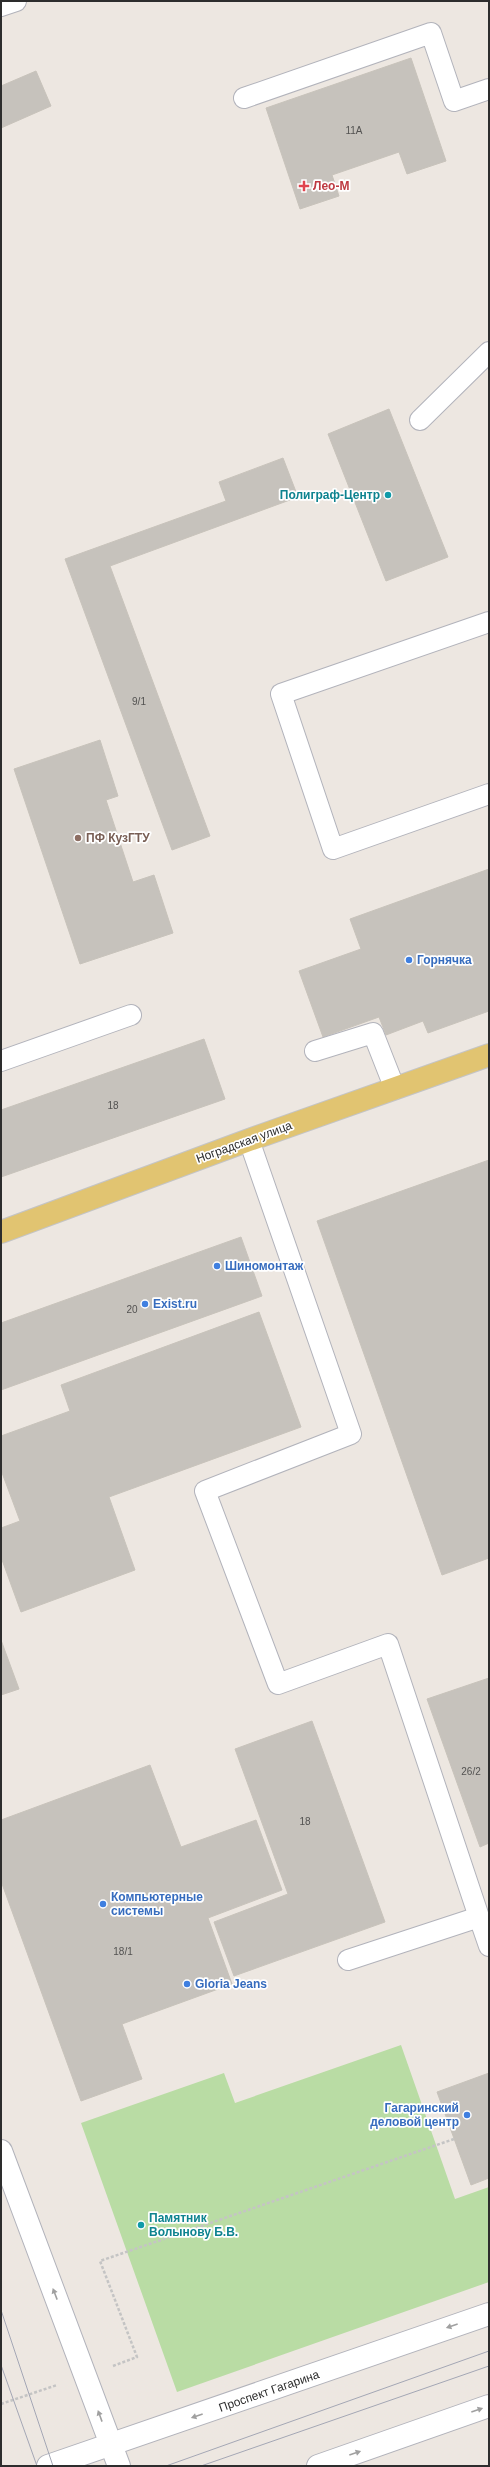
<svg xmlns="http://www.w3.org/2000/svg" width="490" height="2467" font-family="Helvetica,sans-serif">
<rect width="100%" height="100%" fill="#ede7e1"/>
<path fill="#b9dca4" d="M401,2045L455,2199L489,2187V2282L177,2392L81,2123L224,2073L235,2103Z"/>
<path fill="#c6c2bc" stroke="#c8c3bb" d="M411,58L446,161L407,174L399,152L332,175L339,196L300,209L266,108Z
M36,71L51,106L1,128V86Z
M389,409L448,557L386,581L328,434Z
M283,458L298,497L110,566L210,836L172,850L65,559L226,501L219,482Z
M100,740L118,796L106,800L133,882L154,875L173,933L80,964L14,769Z
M489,869V1011L428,1033L423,1021L386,1035L379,1017L323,1037L299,971L361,949L350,919Z
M204,1039L225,1099L1,1177V1110Z
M489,1160V1558L442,1575L317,1221Z
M241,1237L262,1296L1,1390V1323Z
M259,1312L301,1427L109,1497L135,1570L21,1612L1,1557V1528L20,1521L1,1470V1436L70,1411L61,1385Z
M1,1640L19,1689L1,1695Z
M489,1678V1843L480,1847L427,1699Z
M312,1721L385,1922L234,1976L214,1922L288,1894L235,1749Z
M150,1765L181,1847L256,1820L282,1890L208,1918L232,1984L122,2024L142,2079L81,2101L1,1881V1820Z
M489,2073V2178L471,2185L437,2092Z"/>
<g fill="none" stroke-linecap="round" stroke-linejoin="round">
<defs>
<path id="service" d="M1,6L16,1
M244,98L431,33L454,101L489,89
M420,420L489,352
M489,622L281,694L333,849L489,794
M315,1051L373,1033L395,1089
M1,1061L131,1015
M249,1140L351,1434L205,1491L278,1684L388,1644L479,1917
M348,1960L479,1917L489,1946"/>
<path id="secondary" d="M1,2151L119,2466
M48,2466L489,2314
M318,2466L489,2406"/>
<path id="primary" d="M1,1232L249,1140L489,1055"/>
</defs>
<use href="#service" stroke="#b2b3bb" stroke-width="22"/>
<use href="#secondary" stroke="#b2b3bb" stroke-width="24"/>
<use href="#primary" stroke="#c4c4c4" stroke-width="24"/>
<path stroke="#c4c4c4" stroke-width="2.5" stroke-dasharray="3 2" stroke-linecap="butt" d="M113,2366L137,2357L100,2261L454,2139
M1,2404L57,2385"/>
<use href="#service" stroke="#fff" stroke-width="20"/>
<use href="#secondary" stroke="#fff" stroke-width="22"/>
<use href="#primary" stroke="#e1c471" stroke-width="22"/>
<path stroke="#a4a7b5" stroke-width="1" d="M1,2310L53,2466
M1,2365L37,2466
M166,2466L489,2351
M201,2466L489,2366"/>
</g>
<defs><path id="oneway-solid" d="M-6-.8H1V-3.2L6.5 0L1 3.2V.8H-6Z"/></defs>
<g fill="#a0a0a0">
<use href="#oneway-solid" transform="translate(55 2294) rotate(-111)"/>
<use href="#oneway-solid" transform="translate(452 2326) rotate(161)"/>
<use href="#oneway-solid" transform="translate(477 2410) rotate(-19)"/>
<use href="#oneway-solid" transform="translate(100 2416) rotate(-110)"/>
<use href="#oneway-solid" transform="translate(197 2416) rotate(161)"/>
<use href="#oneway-solid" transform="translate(355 2453) rotate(-19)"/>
</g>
<path fill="#e0444e" stroke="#fff" stroke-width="1.5" d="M302 180h4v4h4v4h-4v4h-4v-4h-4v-4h4z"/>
<g fill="#0f9aa8" stroke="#fff" stroke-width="1.5">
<circle cx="388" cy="495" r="4"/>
<circle cx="141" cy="2225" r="4"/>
</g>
<circle fill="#8d6e63" stroke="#fff" stroke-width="1.5" cx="78" cy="838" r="4"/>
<g fill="#3f7fe0" stroke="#fff" stroke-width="1.5">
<circle cx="409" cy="960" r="4"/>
<circle cx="217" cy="1266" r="4"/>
<circle cx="145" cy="1304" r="4"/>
<circle cx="103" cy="1904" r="4"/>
<circle cx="187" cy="1984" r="4"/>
<circle cx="467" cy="2115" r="4"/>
</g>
<g text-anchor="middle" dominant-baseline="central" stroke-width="3.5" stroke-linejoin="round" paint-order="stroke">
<g font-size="10" fill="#535251">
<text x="354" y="130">11А</text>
<text x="139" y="701">9/1</text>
<text x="113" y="1105">18</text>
<text x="132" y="1309">20</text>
<text x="471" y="1771">26/2</text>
<text x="305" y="1821">18</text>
<text x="123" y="1951">18/1</text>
</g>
<g font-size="12" font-weight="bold" fill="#be3a42" stroke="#fff" text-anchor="start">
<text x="313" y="186">Лео-М</text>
</g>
<g font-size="12" font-weight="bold" fill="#0d838f" stroke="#fff" text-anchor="end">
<text x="380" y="495">Полиграф-Центр</text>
<text x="149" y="2218" text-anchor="start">Памятник<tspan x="149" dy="14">Волынову Б.В.</tspan></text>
</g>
<g font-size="12" font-weight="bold" fill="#785e54" stroke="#fff" text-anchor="start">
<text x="86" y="838">ПФ КузГТУ</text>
</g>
<g font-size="12" font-weight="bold" fill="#366cbe" stroke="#fff" text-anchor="start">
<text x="417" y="960">Горнячка</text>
<text x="225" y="1266">Шиномонтаж</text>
<text x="153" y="1304">Exist.ru</text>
<text x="111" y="1897">Компьютерные<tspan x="111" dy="14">системы</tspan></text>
<text x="195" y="1984">Gloria Jeans</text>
<text x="459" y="2108" text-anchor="end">Гагаринский<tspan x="459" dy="14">деловой центр</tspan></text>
</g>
<g font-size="12" fill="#2d2d2d" stroke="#fff">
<text transform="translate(244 1142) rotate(-20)">Ноградская улица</text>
<text transform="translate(269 2391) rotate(-19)">Проспект Гагарина</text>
</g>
</g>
<rect width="490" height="2467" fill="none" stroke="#2d2d2d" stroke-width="4"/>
</svg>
